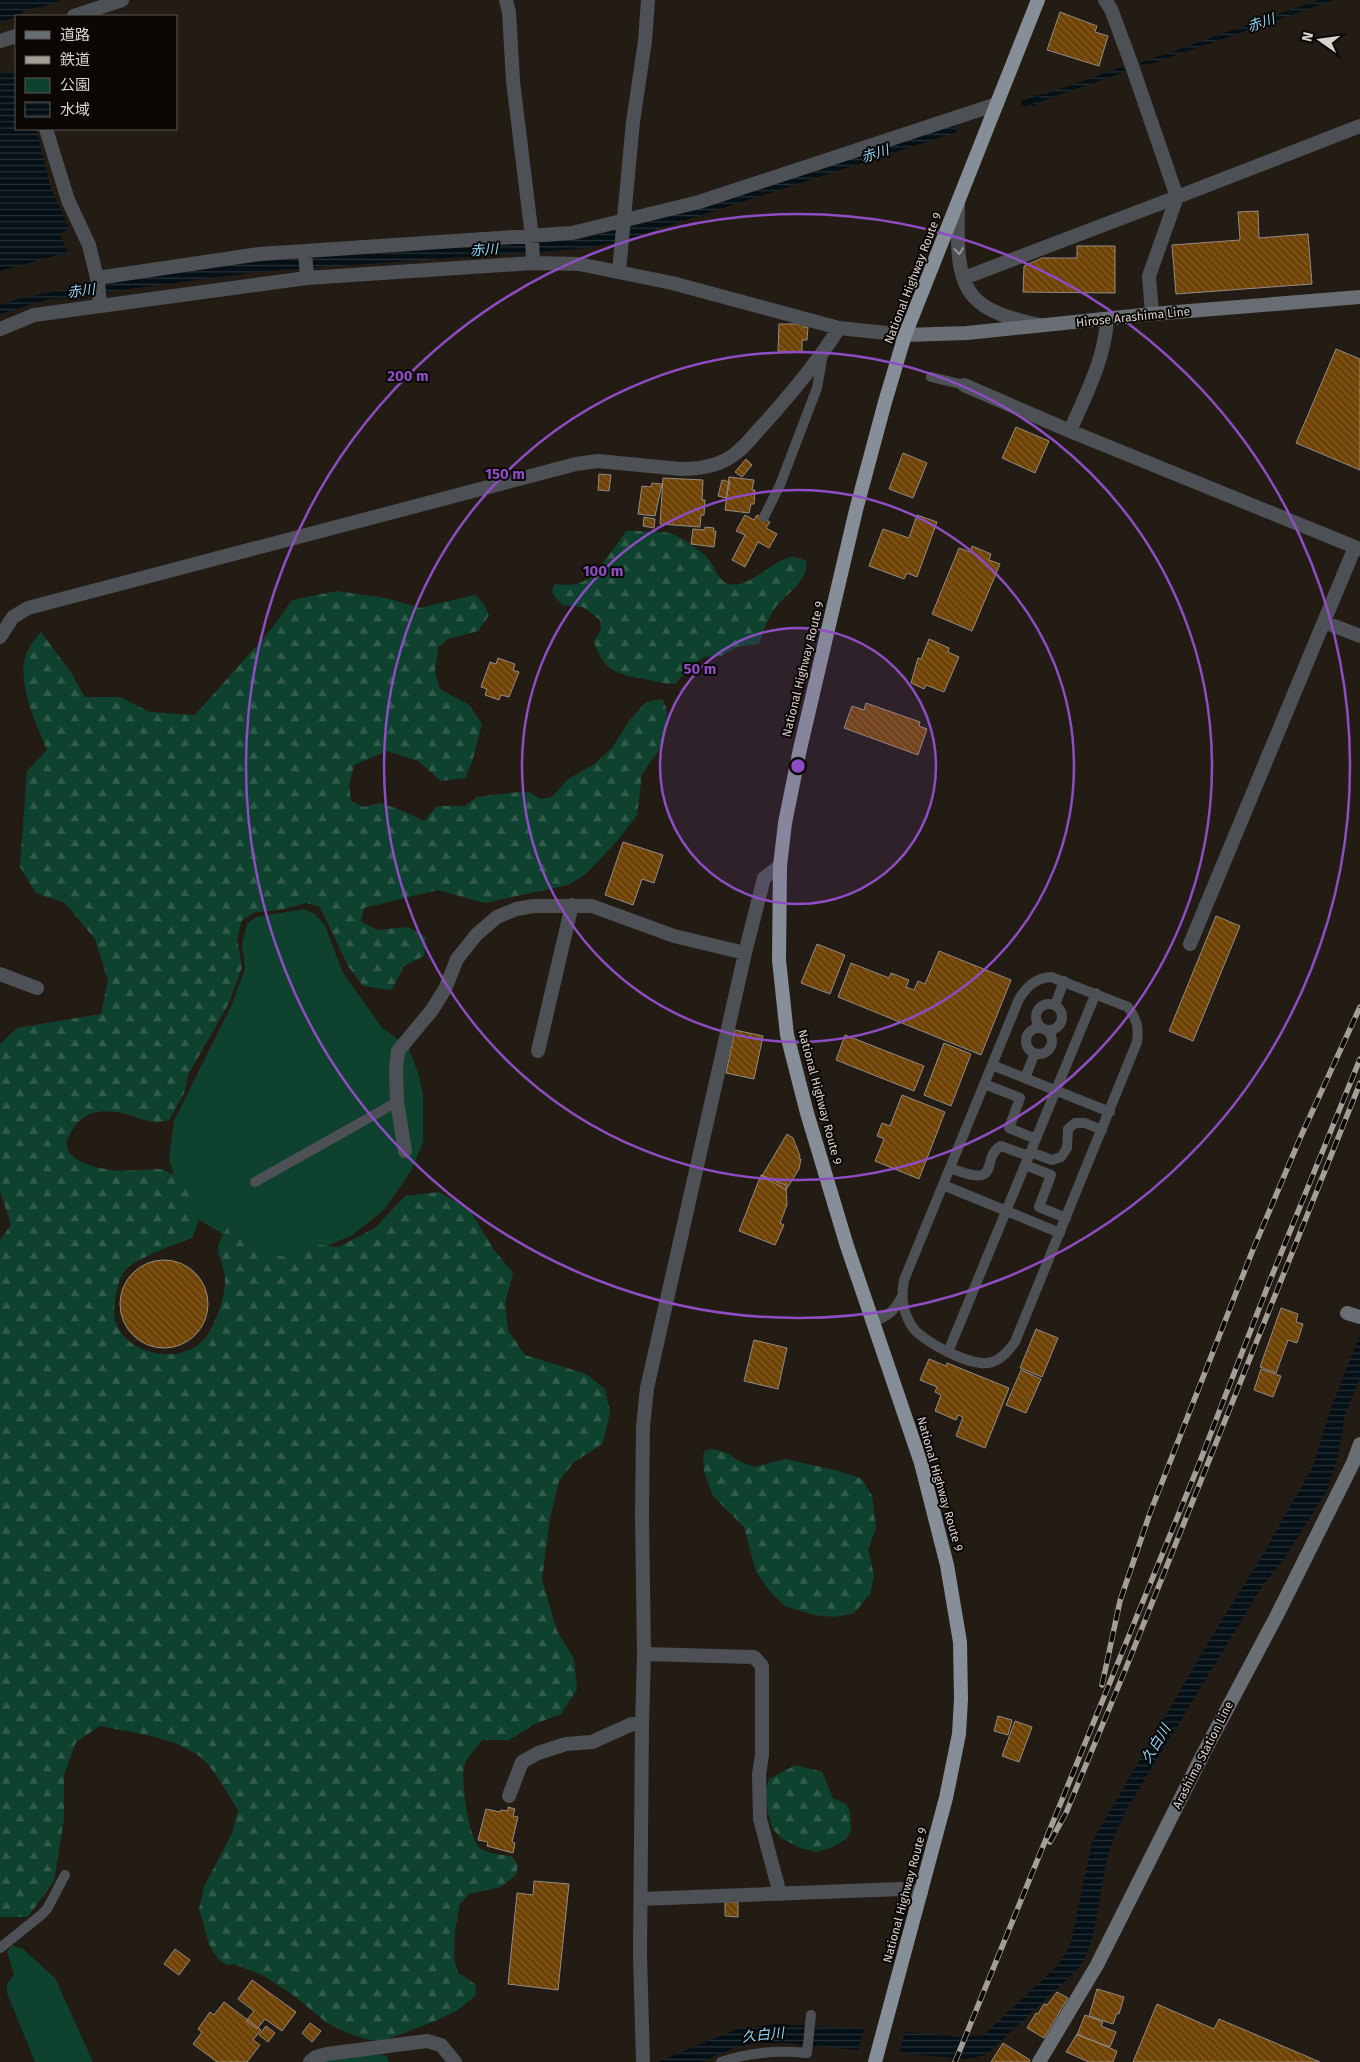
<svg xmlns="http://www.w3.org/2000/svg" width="1360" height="2062" font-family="'Fira Sans','Noto Sans JP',sans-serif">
<defs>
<pattern id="forest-firs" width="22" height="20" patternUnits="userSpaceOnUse" patternTransform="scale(1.25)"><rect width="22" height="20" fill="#0f412f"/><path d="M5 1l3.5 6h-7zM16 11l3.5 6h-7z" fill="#315c4c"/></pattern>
<pattern id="water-rules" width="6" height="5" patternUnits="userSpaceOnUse" patternTransform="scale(1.25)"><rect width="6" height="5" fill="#040f16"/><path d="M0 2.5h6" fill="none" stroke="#283137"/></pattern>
<pattern id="building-back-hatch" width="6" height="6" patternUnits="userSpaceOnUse" patternTransform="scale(1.25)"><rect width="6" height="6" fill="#6f4205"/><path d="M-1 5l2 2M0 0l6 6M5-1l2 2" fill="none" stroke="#835c28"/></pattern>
</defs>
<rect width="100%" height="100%" fill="#231c14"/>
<path fill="#0f412f" d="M304,909L315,914L325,925L342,971L382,1028L408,1046L418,1073L423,1093V1142L411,1171L384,1210L351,1236L289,1261L257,1255L193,1216L176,1183L169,1159L174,1121L232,1004L245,969L242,943L247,924L256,917Z
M12,1945L23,1949L55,1978L93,2062H35L7,1993V1984L14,1975L7,1951Z
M378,2054L387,2056L389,2062H321L357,2055Z"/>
<path fill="url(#forest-firs)" d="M626,531C633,531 667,531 672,534C684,539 702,551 710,561C716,569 718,581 729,584C750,589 775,558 792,557C797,557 801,559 806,561C810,580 785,595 775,608C767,619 763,632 759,644L737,647L721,656L704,657L690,667L675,684C664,684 655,681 644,679C616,674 604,671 594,642L601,629L600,620L583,607L562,605L553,594L552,589L555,584C564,585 573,586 582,582C594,578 618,543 626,531Z
M337,591L386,598L420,608L475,595L483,603L489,615L478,631L448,639L438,647L435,672L440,689L469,705L482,724L472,762L465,778L441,781L418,761L387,751L354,765L349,785L351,801L363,807L381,803L408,813L424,821L437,806H465L477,797L518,792H529L541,799L552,797L568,779L593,765L612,748L629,721L646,702L663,699L667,712L664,743L642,774L637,815L618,840L586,874L568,885L485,903L438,890L364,908L361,921L377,930L408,927L426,937L424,956L404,966L392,990L363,986L348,966L320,907L307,903L280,910L256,912L242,920L237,939L242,967L229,1003L188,1075L184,1093L169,1120C164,1121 158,1123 153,1122C144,1121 135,1116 126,1114C95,1107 78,1113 66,1143L69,1153L79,1161L95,1167L117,1171L162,1169L175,1176L186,1186L199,1221L192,1238C176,1244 137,1258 126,1269C121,1275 117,1287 116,1294C114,1306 112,1320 120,1331C136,1357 186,1364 206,1337C215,1325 226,1296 225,1280C224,1254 208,1255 228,1227H240L249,1236L263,1253L286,1257L313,1244L338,1247L375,1228L405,1196L439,1192L469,1209L494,1250L513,1273L505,1304L508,1330L525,1355L586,1374L605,1389L610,1412L603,1443L573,1463L559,1481L550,1518L542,1579L557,1631L574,1659L577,1689L561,1714L535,1724L509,1740H482C477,1747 469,1755 465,1763C459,1776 469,1841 481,1849C490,1854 502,1855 512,1856L518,1866L516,1875L501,1887L469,1894L460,1904L455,1930L454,1959L458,1973L475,1984L476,1995L458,2010L435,2021L383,2041L365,2039L345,2032L327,2023L293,1995L264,1976L234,1964L227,1965L218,1959L209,1944L199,1909L204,1887L232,1833L238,1810C229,1796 212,1765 199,1756C171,1736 133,1733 100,1726L76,1742L64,1775V1819L54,1881L28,1917H0V1240L11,1225L0,1191V1044L17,1028L101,1014L108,980L95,939L65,903L36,893L20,867L27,771L47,750C36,723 13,676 29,648C32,642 37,637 41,632L72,674L85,697H120L150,712L195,715L273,627L292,600Z
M711,1449L725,1452L739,1461L754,1467L785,1459L839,1471L862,1479L872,1496L876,1528L868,1549L874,1576L870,1594L854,1613L835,1617L814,1615L785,1606L771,1593L756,1572L744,1527L713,1496L704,1471L703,1455L705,1451Z
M796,1765L822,1772L833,1798L846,1804L850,1811L851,1830L846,1839L831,1848L816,1852L800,1848L781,1838L772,1828L764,1796L769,1779Z"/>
<path fill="url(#water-rules)" d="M0,0H61L53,4L23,11L20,15L0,23Z
M1318,0H1334L1142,67L1140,63Z
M1123,67L1125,72L1047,99L1032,107L1028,96L1045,94Z
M16,69V129H36L51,189L70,229L59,233L68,252L0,271V74Z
M954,123L957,132L619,242L579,249L266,271L46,300L0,314V305L21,298L72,288L265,261L577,240C705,210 830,166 954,123Z
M1360,1335V1377L1345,1415L1337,1461L1327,1491L1283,1560L1263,1585L1128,1807C1118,1826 1110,1844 1106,1865C1098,1899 1098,1936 1080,1967L986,2055L966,2059L899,2053L905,2032L960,2037L984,2035L1057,1966L1070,1947L1092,1842L1206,1646L1262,1556L1313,1466L1331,1408Z
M775,2024L864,2029L858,2050L784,2043H754L736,2047L701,2062H657L737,2029Z"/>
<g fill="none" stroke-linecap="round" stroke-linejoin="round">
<path stroke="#040f16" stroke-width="5.5" d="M1024,103L1037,99"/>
</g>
<path fill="url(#building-back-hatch)" stroke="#948b82" d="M1060,12L1097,26L1095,32L1108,36L1099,66L1047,50Z
M1258,211L1259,238L1308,234L1312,284L1176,294L1172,245L1240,240L1238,212Z
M1077,246H1115V293L1023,292L1024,266L1042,258H1077Z
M779,324H803V327H808L807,340H802V352L778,351Z
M1336,349L1360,359V470L1296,443Z
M1016,427L1049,441L1035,473L1002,458Z
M903,453L927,463L913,498L889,489Z
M746,459L752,465L742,477L735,472Z
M599,474L611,475L609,491L598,490Z
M729,477L754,480L752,490H755L754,504H751L749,513L725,510Z
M663,478L703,480L702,500H705L704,515H701L700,527L660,524Z
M722,480L730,482L726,498L718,496Z
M652,483L662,484L655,516L638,514L642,486L651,487Z
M745,515L754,520L757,515L770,522L766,528L777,534L769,548L758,542L745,567L732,560L745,535L736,531Z
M917,515L937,522L917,577L907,573L904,579L869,566L883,529L909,538Z
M644,517L655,519L654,528L643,526Z
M705,527L714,528L713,531H716L714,547L691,544L693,529L705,530Z
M972,546L991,554L989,560L1000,564L972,631L932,614L959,548L970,552Z
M929,639L949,648L948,652L959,657L944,692L926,685L924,689L911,683L918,658L921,659Z
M498,658L515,664L513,670L519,672L509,697L501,695L499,700L485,695L487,689L481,687L490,662L496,664Z
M866,703L920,722L919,726L927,729L918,755L844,728L852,706L864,710Z
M623,842L663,855L654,883L642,879L633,905L605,895Z
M1216,916L1240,926L1193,1041L1169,1031Z
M817,944L845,955L830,994L801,983Z
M939,951L1011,980L981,1055L838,997L851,963L889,978L891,973L909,980L906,987L914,990L918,981L925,984Z
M735,1030L763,1036L754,1079L726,1073Z
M845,1035L924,1066L914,1091L836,1060Z
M944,1043L971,1054L951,1106L924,1095Z
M902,1095L945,1112L919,1179L875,1161L884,1139L877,1136L882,1123L890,1126Z
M787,1134L793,1138L800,1156L799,1158L801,1159L799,1169L786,1190L762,1176Z
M761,1175L786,1185L787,1205L780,1223L784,1225L775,1245L739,1231Z
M120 1304a44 44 0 1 1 88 0a44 44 0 1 1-88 0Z
M1281,1308L1298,1314L1296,1322L1303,1324L1297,1343L1288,1340L1276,1373L1260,1367Z
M1036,1329L1058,1338L1042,1377L1020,1368Z
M754,1340L787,1348L778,1389L744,1381Z
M929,1359L946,1366L947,1363L1009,1388L985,1448L956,1436L963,1417L958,1415L956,1420L935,1411L941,1395L935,1392L937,1387L920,1380Z
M1261,1369L1281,1376L1273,1397L1254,1390Z
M1021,1370L1041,1379L1026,1413L1006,1405Z
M998,1716L1012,1720L1008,1735L994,1731Z
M1015,1721L1032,1727L1019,1762L1002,1756Z
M508,1807L515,1809L513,1816L518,1817L512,1842L515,1843L513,1853L487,1846L488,1842L478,1840L486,1809L500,1812L501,1810L508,1811Z
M534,1881L569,1884L558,1990L508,1984L517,1893L533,1895Z
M725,1902H738V1917L725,1916Z
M175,1949L190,1960L179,1975L164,1964Z
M252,1980L296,2012L282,2031L265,2019L257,2029L246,2021L254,2011L238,1999Z
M1097,1989L1124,1997L1119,2014L1117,2013L1113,2024L1089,2016Z
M1057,1992L1068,1998L1044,2038L1027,2028L1036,2013L1038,2014L1044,2004L1047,2005Z
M224,2002L261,2030L253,2040L260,2045L247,2062H217L193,2044L202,2032L198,2029L210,2012L214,2015Z
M1157,2004L1214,2029L1219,2019L1320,2062H1133Z
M1085,2015L1103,2022L1101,2026L1116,2032L1110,2047L1077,2035Z
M310,2023L321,2031L312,2042L302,2033Z
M266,2026L275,2033L268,2042L259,2035Z
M1077,2034L1117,2051L1113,2062H1089L1066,2052Z
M1003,2043L1030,2060L1029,2062H991Z"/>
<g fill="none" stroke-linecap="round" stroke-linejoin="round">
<path stroke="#4d5155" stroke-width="10" d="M931,377L964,385
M764,517L780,485L817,388L823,354
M1051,977L1128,1007C1137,1020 1139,1027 1137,1042L1015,1342C1009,1350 1002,1359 992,1362C974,1369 920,1341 911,1325C902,1309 901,1297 904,1280L1019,999C1027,986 1036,978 1051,977Z
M1036 1017a13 13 0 1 1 26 0a13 13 0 1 1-26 0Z
M1055,1005L1064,981
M1026 1041a13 13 0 1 1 26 0a13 13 0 1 1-26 0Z
M992,1065L1110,1112
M1025,1078L1035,1053
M984,1084L1020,1098L1009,1128L1036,1139
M1030,1152L1052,1160L1061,1157L1067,1148L1068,1129L1075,1123H1085L1102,1130
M1025,1165L1051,1175L1039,1207L1066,1218
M950,1168C1005,1190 979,1158 1001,1146L1029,1156
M255,1182L397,1102
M943,1185L1060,1233
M873,1322C887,1316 894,1312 901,1298
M948,1352L1096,993
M0,1948L40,1916L47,1909L65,1875
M721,2062C749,2052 777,2050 807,2053L811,2015"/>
<path stroke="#4d5155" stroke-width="14" d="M506,0L509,12L513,81L532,237L533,263
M1105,0L1111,9L1131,63L1177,197L1360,126
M74,16L122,0
M0,41L16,36
M46,129L68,200L89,245L98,282L100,305
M958,203C958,230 954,274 973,296C988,314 1018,320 1039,325
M619,271L633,122L645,41L648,0
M97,278L259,254L305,251
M307,278L305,251L572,233L699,202L997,104
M964,278L1177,197
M1152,314L1149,276L1177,197
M1107,319C1105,359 1086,394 1070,431L1360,549
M0,329L34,315L307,278L533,263L579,264L672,283L839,328L905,335
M964,385L1070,431
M1324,622L1360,636
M0,637L13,617L28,608L576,464L598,461L681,469C701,469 721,466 736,453C746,446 754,434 763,425C791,394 817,363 839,328
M1190,944L1355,547
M0,974L37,988
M538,1051L572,905
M405,1151L397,1102L396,1070L398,1051L432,1010L445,989L457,959L477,934L497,917L516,909L534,906H592L674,936L745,953
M644,1654L754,1657L762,1666V1755L759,1774L760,1819L780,1894
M509,1796L522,1762L538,1753L566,1744L592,1742L632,1724L642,1725
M641,1899L901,1889L921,1893
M310,2062L316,2057L327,2054L427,2041L441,2045L455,2062
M643,2062L640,1956L642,1725L644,1654L642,1515L643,1427L647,1388L745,953L764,878L780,866"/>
<path stroke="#686e74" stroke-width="14" d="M905,335L967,333L1152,314L1360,297
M1347,1313L1360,1317
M1039,2062L1097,1965L1202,1756L1276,1617L1353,1463L1360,1444"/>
<path stroke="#868e97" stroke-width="14" d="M875,2062L946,1798L959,1734L961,1699L960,1642L947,1565L921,1463L847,1246L807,1113L787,1035L779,960L780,866L785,823L800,749L856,510L885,402L905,335L1038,0"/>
<defs>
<path id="rail" d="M1102,1685L1120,1601L1150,1513L1252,1252L1301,1136L1360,1007
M1050,1842L1066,1813L1126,1668L1360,1083
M955,2062L1197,1469L1269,1283L1360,1059"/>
</defs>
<use href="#rail" stroke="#a39e98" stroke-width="5.5"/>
<use href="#rail" stroke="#0a0705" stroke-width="4" stroke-dasharray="11" stroke-linecap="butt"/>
</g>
<defs><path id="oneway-chevron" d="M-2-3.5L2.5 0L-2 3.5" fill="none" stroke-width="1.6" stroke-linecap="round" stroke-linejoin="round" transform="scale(1.25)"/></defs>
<use stroke="#999898" href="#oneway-chevron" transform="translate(959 251) rotate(83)"/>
<circle cx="798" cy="766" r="138" fill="#8e4dc2" fill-opacity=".12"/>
<g fill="none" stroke="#8e4dc2" stroke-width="2.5">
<circle cx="798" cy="766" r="138"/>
<circle cx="798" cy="766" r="276"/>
<circle cx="798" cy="766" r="414"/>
<circle cx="798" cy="766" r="552"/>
</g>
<g text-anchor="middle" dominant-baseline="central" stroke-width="4" stroke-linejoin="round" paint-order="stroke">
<g font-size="12" fill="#d8d3ce" stroke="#0a0705">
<text transform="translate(913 278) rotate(-69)">National Highway Route 9</text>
<text transform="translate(1133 317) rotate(-6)">Hirose Arashima Line</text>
<text transform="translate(803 669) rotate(-76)">National Highway Route 9</text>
<text transform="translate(820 1097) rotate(75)">National Highway Route 9</text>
<text transform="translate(940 1484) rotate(74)">National Highway Route 9</text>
<text transform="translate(1203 1755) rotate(-63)">Arashima Station Line</text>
<text transform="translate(905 1895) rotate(-75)">National Highway Route 9</text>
</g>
<g font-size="14" font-style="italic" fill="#8fd5fa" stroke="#0a0705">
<text transform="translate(1261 23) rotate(-19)">赤川</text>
<text transform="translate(875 154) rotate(-18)">赤川</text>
<text transform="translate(484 250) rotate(-4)">赤川</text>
<text transform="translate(81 291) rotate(-7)">赤川</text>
<text transform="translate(1156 1744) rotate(-59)">久白川</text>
<text transform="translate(763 2035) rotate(-6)">久白川</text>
</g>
</g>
<circle cx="798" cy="766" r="8" fill="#8e4dc2" stroke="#0a0705" stroke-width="2.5"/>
<g font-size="15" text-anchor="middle" font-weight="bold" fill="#8e4dc2" stroke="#0a0705" stroke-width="4" stroke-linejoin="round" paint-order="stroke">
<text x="408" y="381">200 m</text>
<text x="505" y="479">150 m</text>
<text x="603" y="576">100 m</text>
<text x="700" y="674">50 m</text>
</g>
<rect x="15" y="15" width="162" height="115" fill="#0a0705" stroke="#5c5955"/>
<rect x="25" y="31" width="25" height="8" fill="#686e74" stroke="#5c5955"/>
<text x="60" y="40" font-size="15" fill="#d8d3ce">道路</text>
<rect x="25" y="56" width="25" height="8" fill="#a39e98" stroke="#5c5955"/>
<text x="60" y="65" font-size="15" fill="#d8d3ce">鉄道</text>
<rect x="25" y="78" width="25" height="15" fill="#0f412f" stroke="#5c5955"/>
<text x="60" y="90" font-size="15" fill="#d8d3ce">公園</text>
<rect x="25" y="102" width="25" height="15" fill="url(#water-rules)" stroke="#5c5955"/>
<text x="60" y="115" font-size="15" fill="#d8d3ce">水域</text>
<g transform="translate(1320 40) rotate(284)" stroke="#0a0705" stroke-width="4" paint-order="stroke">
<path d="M0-4L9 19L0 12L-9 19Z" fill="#d8d3ce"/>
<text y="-8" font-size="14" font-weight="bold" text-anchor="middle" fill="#d8d3ce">N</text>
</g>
</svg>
